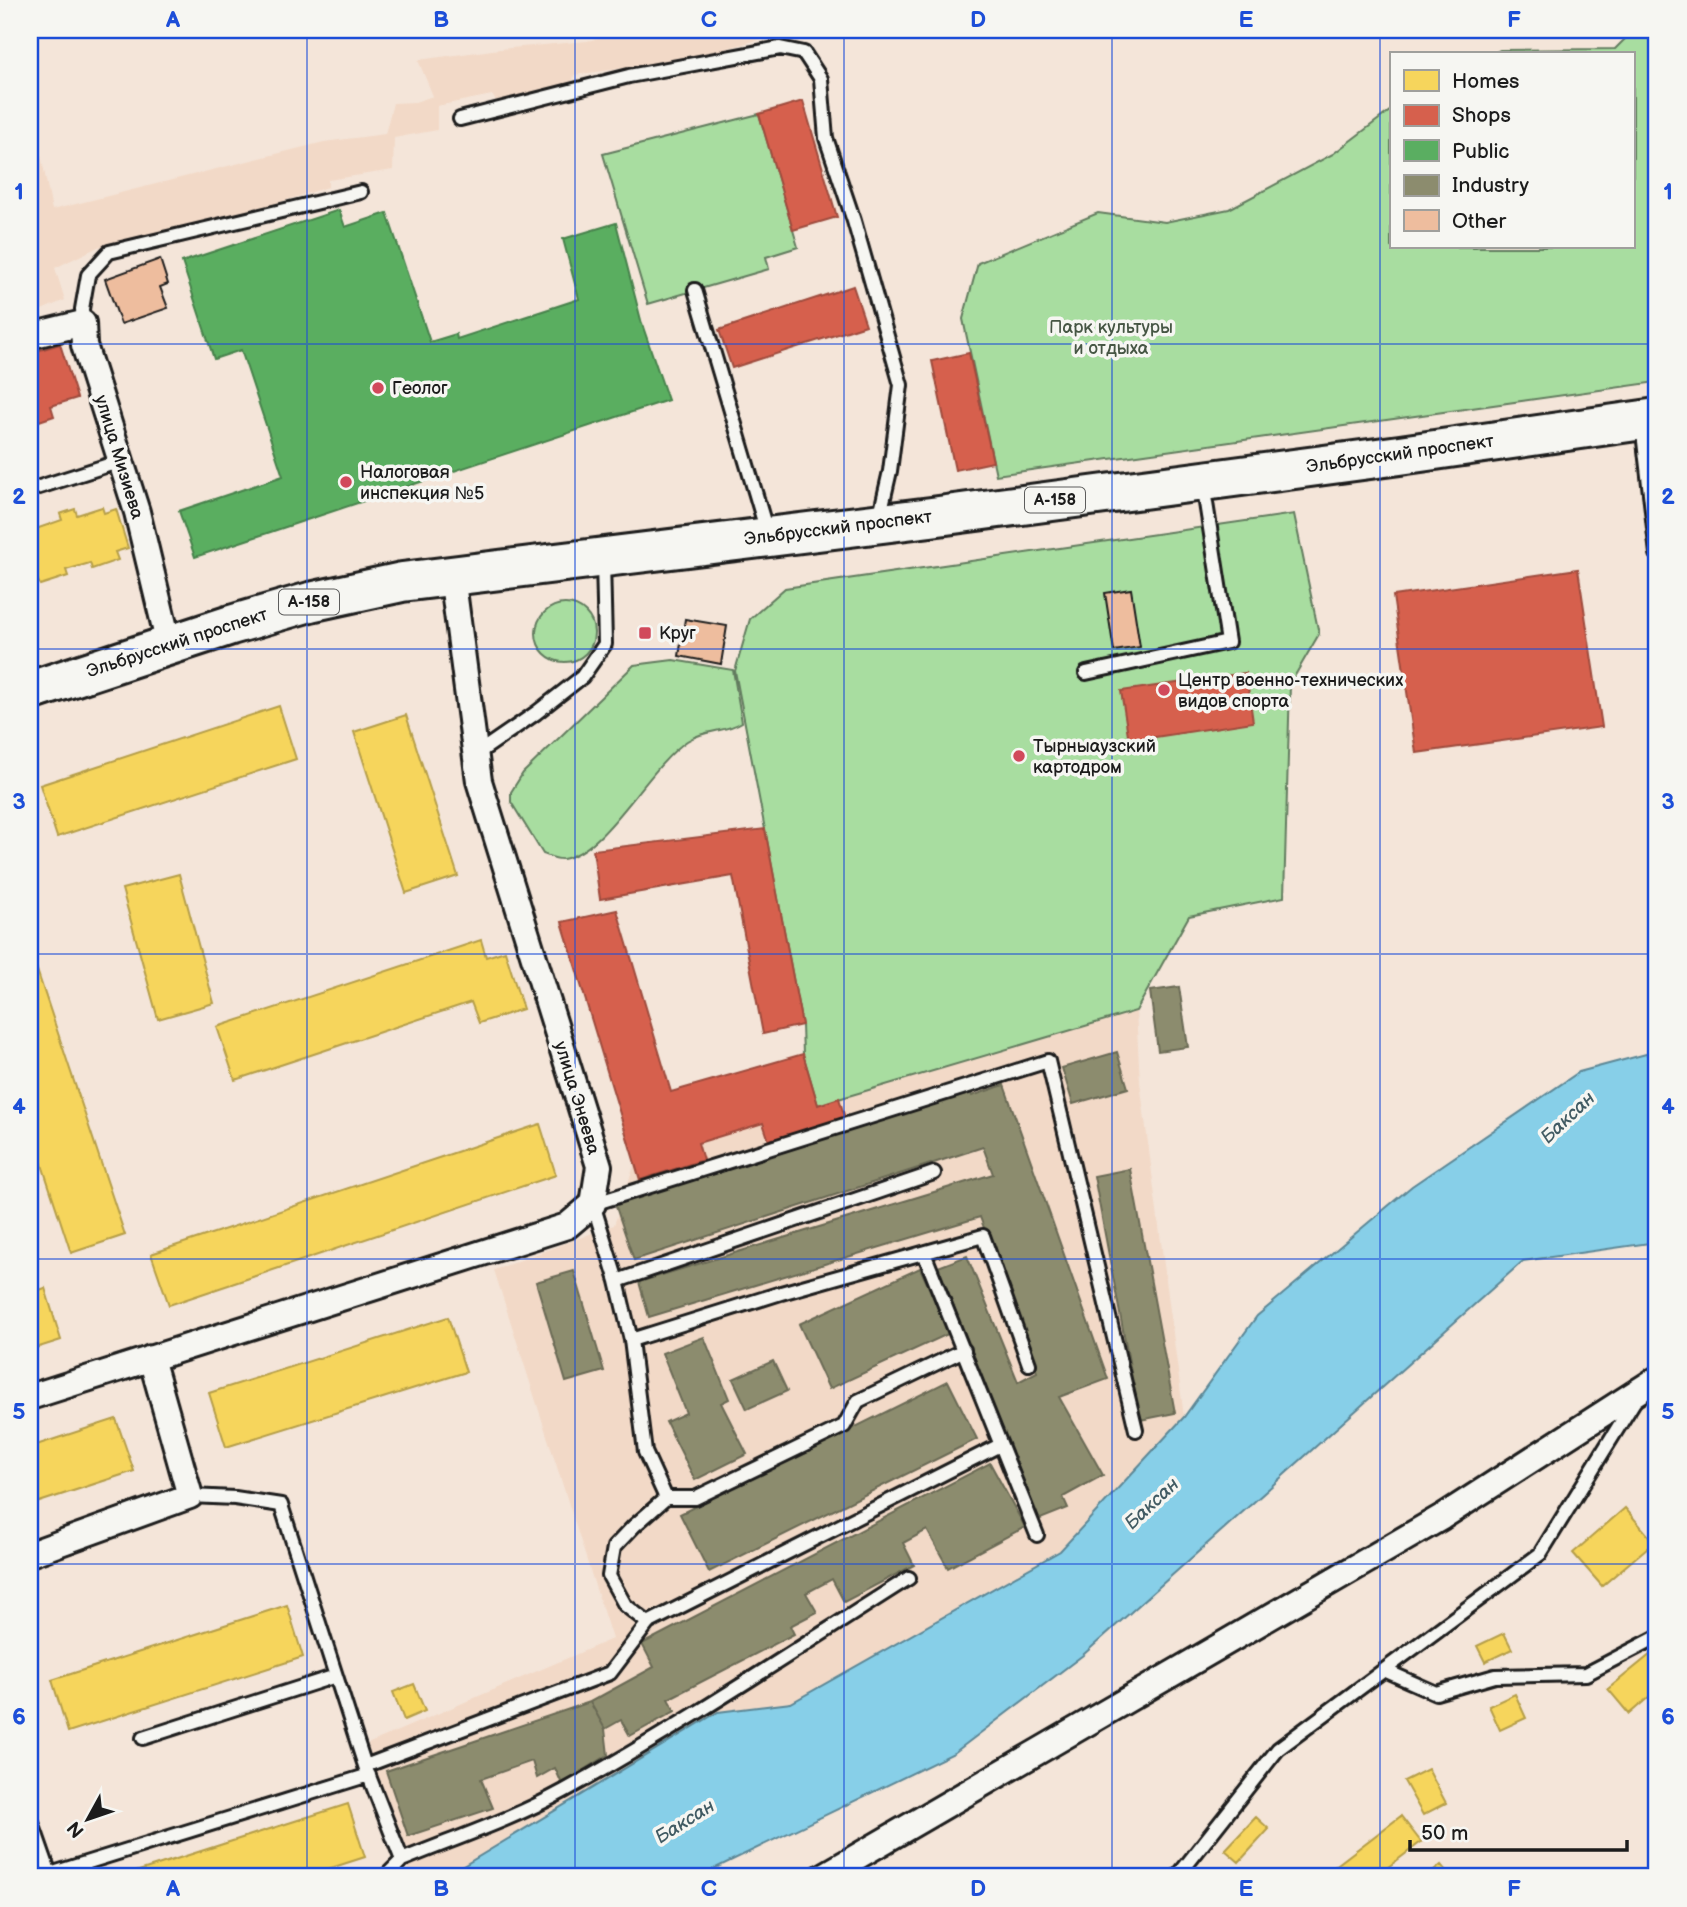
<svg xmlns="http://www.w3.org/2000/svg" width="1687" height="1907" font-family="'Balsamiq Sans',sans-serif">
<rect width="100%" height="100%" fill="#f4e5d9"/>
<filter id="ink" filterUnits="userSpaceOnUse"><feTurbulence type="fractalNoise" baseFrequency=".0143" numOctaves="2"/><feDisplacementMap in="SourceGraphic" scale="14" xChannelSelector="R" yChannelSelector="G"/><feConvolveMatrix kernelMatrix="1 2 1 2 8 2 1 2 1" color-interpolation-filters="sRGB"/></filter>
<g filter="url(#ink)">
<path fill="#f2d9c7" d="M636,30H795L684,60L574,75L571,91L496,101L492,95L437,106V130L394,138L393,170L328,180V187L230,218L98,247L55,268L65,300L30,315V157L41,155L52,210L324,142L385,134L393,103L415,102L433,96L418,60L500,49L587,41Z
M1136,1011L1140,1082L1184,1417L1060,1551L791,1703L718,1713L445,1877H411L365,1745L612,1639L494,1270L614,1225L635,1163L640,1180L703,1160L698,1143L763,1123L769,1141L839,1098Z"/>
<path fill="#a8dda0" stroke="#627c5e" stroke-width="2" d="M1634,30H1657V382L996,475L963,319L978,263L1098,213L1165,222L1229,209L1333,154L1391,110V247H1633V54H1492L1500,50L1615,49Z
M759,114L798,247L766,257L769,269L648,304L603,154Z
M1294,514L1319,634L1290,684L1284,897L1189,916L1136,1011L818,1105L803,1054L802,1025L735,671L750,619L785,588Z
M536 633a29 29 0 1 1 58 0a29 29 0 1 1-58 0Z
M673,660L733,670L742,722C725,733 705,729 687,741C647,768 607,851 563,859C557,860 549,856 543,854L511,802V792L523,773L634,665Z"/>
<path fill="#87cfe8" stroke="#5c8796" stroke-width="2" d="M1657,1051V1242L1523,1261L1083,1655L954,1753L697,1877H445L718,1712L791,1703L1060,1551L1184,1417L1257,1316L1412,1186L1579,1072Z"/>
<path fill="#f6d55c" stroke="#b59e49" stroke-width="2" d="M102,507L104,513L116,509L128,548L115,552L118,560L92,569L90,563L66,570L68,576L40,585L37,579L30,581V531L62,520L60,514L75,509L77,515Z
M279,706L296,759L57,837L40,785Z
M406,715L458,876L406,893L354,732Z
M179,874L214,1003L158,1019L122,889Z
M481,940L486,957L505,951L523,1009L479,1023L471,1002L235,1080L217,1027Z
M30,949L125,1235L71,1253L30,1128Z
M540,1124L556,1175L169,1305L151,1254Z
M45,1288L61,1340L30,1350V1293Z
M448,1317L466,1372L226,1447L209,1393Z
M116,1419L134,1471L30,1505V1447Z
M1625,1508L1654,1542L1602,1586L1573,1553Z
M287,1605L303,1657L68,1732L52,1680Z
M1504,1633L1512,1649L1485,1662L1477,1646Z
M1651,1654L1657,1662V1690L1629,1714L1608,1689Z
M414,1684L425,1711L404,1720L393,1692Z
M1515,1694L1526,1718L1500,1730L1489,1706Z
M1428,1769L1446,1803L1423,1815L1404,1781Z
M348,1804L365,1857L303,1877H120Z
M1401,1816L1421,1842L1375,1877H1321Z
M1256,1817L1269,1829L1239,1862L1225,1850Z
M1441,1865L1451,1877H1427Z"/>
<path fill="#d6604d" stroke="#9e4c3e" stroke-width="2" d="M803,101L837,217L793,230L759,114Z
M853,286L866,325L732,368L719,330Z
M60,344L77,398L51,406L54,416L30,424V353Z
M969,353L993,462L955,470L932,361Z
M1578,569L1602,727L1416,753L1393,596Z
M1246,673L1253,722L1129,741L1121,691Z
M765,829L802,1025L763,1034L733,876L600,899L593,850Z
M617,910L671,1092L803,1054L818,1105L839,1098L845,1118L769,1141L763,1123L698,1143L703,1160L640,1180L562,922Z"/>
<path fill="#5aae61" stroke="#47824c" stroke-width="2" d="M339,210L345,227L387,213L430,342L456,334L457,339L579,299L563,239L616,223L642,324L668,400L195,557L179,511L283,476L241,350L214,359L182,262Z"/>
<path fill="#8c8c6e" stroke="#6a6a55" stroke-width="2" d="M1179,987L1188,1047L1158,1051L1150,991Z
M1117,1052L1128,1088L1073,1104L1062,1068Z
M1004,1085L1108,1379L1059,1397L1103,1475L1063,1497L1068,1508L1038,1520L938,1267L967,1256L1018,1382L1037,1372L980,1217L649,1317L639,1282L993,1174L983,1147L634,1260L615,1204L970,1090L972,1096Z
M1130,1169L1175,1413L1140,1420L1094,1176Z
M920,1268L950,1333L829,1389L799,1324Z
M574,1271L604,1371L566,1382L536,1282Z
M704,1337L729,1399L721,1403L747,1454L695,1480L666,1422L686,1413L662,1353Z
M773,1361L787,1391L747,1409L733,1379Z
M948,1381L977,1439L709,1572L680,1514Z
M990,1463L1025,1527L948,1568L927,1530L903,1543L914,1565L844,1602L832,1579L806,1593L817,1612L790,1626L794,1634L668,1699L675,1711L630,1736L621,1720L605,1729L590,1702L654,1667L642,1644Z
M590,1702L605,1729L608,1755L562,1784L555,1768L537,1778L532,1761L481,1779L493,1808L408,1836L386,1771Z"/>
<path fill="#eebd9e" stroke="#1c1c1c" stroke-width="2" d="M160,259L168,284L160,287L168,308L121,324L105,279Z
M1131,589L1140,647L1114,651L1105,593Z
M685,619L727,626L721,664L679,656Z"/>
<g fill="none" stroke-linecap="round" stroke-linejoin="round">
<defs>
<path id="service" d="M460,119L629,76L780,48L804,53L821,79L826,138L854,221L901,385L890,471L879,519
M695,290L767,532
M83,323L82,309L88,275L109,252L361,192
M1642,424L1657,554
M30,490L121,461
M1086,673L1228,642L1203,484
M475,755L536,713L582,677L605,644L603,561
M924,1253L1037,1535
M617,1281L934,1173
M631,1340L781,1293L983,1236L1029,1364
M190,1496L235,1498L281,1505L365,1766L610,1673L648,1623L1000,1445
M666,1498H695L844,1426L858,1401L964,1350
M648,1623L625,1605L609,1576L614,1547L634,1526L666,1498L645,1452L631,1340L617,1281L593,1204L1048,1061L1136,1430
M1384,1670L1436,1693L1495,1676L1586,1674L1657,1637
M143,1738L336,1676
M365,1766L402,1860C456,1838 513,1819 564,1791C682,1726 795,1650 909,1578
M30,1817L51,1877
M50,1874L369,1775
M385,1877L402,1860
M1177,1877L1278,1749L1540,1554L1635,1400"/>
<path id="minor" d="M30,336L83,323L84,345L137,512L169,645
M30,1397L567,1226L593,1204L599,1166L479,781L452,575
M30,1554L190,1496L151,1358
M822,1877L1442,1517L1657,1379"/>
<path id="primary" d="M30,691L231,625L310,602L402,582L931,517L1400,455L1657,418"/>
</defs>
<use href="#service" stroke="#1c1c1c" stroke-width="18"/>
<use href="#minor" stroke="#1c1c1c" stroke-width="30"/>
<use href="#primary" stroke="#1c1c1c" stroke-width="44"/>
<path stroke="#1c1c1c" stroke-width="4.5" stroke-dasharray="7 5" stroke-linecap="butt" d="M425,1871L437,1877"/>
<use href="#service" stroke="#f6f6f2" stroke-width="12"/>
<use href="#minor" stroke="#f6f6f2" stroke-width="24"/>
<use href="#primary" stroke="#f6f6f2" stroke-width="38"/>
</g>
</g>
<path fill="none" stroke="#1d4ed8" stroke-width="2" stroke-opacity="0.55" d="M307,30V1877M575,30V1877M844,30V1877M1112,30V1877M1380,30V1877M30,344H1657M30,649H1657M30,954H1657M30,1259H1657M30,1564H1657"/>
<g fill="#d1495b" stroke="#f6f6f2" stroke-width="2.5">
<circle cx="378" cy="388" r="7"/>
<circle cx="346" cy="482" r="7"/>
<rect x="638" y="626" width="14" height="14" rx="3.5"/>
<circle cx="1164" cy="690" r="7"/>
<circle cx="1019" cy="756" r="7"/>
</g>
<g text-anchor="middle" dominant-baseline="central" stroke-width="7" stroke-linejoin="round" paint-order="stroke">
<g fill="#f6f6f2" stroke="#5d5d5c" stroke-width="2">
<rect x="1025" y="487.5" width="60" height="25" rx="5"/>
<rect x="279" y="589.5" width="60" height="25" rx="5"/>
</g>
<g font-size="16" font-weight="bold" fill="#1c1c1c">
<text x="1055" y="500">А-158</text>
<text x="309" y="602">А-158</text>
</g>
<g font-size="18" fill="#465644" stroke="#f6f6f2">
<text x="1111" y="327">Парк культуры<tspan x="1111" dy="21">и отдыха</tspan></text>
</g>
<g font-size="18" fill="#1c1c1c" stroke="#f6f6f2" text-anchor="start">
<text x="392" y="388">Геолог</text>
<text x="360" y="472">Налоговая<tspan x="360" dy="21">инспекция №5</tspan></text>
<text x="659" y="633">Круг</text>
<text x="1178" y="680">Центр военно-технических<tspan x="1178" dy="21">видов спорта</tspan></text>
<text x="1033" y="746">Тырныаузский<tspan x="1033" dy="21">картодром</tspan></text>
</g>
<g font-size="18" fill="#1c1c1c" stroke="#f6f6f2">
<text transform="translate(1400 454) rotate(-8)">Эльбрусский проспект</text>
<text transform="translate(119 457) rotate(73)">улица Мизиева</text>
<text transform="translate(838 528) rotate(-7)">Эльбрусский проспект</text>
<text transform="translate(177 643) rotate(-18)">Эльбрусский проспект</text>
<text transform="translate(577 1098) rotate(73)">улица Энеева</text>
</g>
<g font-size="19" font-style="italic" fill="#415b63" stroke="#f6f6f2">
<text transform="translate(1568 1118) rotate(-43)">Баксан</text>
<text transform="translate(1152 1504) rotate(-43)">Баксан</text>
<text transform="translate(685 1822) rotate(-32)">Баксан</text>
</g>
</g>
<rect width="1687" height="1907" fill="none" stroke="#f6f6f2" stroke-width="77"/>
<rect x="1390" y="52" width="245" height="196" fill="#f6f6f2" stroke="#9f9f9c" stroke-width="2"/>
<rect x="1404" y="70" width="35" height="21" fill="#f6d55c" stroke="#9f9f9c" stroke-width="2"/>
<text x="1452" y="88" font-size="21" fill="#1c1c1c">Homes</text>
<rect x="1404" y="105" width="35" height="21" fill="#d6604d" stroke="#9f9f9c" stroke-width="2"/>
<text x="1452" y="122" font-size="21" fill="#1c1c1c">Shops</text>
<rect x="1404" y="140" width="35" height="21" fill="#5aae61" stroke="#9f9f9c" stroke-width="2"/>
<text x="1452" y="158" font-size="21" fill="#1c1c1c">Public</text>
<rect x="1404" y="175" width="35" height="21" fill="#8c8c6e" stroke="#9f9f9c" stroke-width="2"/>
<text x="1452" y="192" font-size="21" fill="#1c1c1c">Industry</text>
<rect x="1404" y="210" width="35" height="21" fill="#eebd9e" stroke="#9f9f9c" stroke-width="2"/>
<text x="1452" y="228" font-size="21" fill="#1c1c1c">Other</text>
<g transform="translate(88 1819) rotate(230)" stroke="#f6f6f2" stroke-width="5" paint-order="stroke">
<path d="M0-5L12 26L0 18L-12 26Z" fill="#1c1c1c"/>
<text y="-10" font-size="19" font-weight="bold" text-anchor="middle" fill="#1c1c1c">N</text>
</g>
<path d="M1410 1840v10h217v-10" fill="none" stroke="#1c1c1c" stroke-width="3.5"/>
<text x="1421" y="1840" font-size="21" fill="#1c1c1c" stroke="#f6f6f2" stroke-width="5" paint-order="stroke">50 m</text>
<rect x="38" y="38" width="1610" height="1830" fill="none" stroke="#1d4ed8" stroke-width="2.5"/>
<g font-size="23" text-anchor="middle" font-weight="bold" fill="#1d4ed8">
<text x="173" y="27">A</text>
<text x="441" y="27">B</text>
<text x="709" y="27">C</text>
<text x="978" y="27">D</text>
<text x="1246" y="27">E</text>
<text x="1514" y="27">F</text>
<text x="19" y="199">1</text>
<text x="1668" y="199">1</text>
<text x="19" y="504">2</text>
<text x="1668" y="504">2</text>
<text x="19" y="809">3</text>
<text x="1668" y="809">3</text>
<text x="19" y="1114">4</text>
<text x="1668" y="1114">4</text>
<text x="19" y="1419">5</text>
<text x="1668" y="1419">5</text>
<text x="19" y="1724">6</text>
<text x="1668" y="1724">6</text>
<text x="173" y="1896">A</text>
<text x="441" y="1896">B</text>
<text x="709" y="1896">C</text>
<text x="978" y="1896">D</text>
<text x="1246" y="1896">E</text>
<text x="1514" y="1896">F</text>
</g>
</svg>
